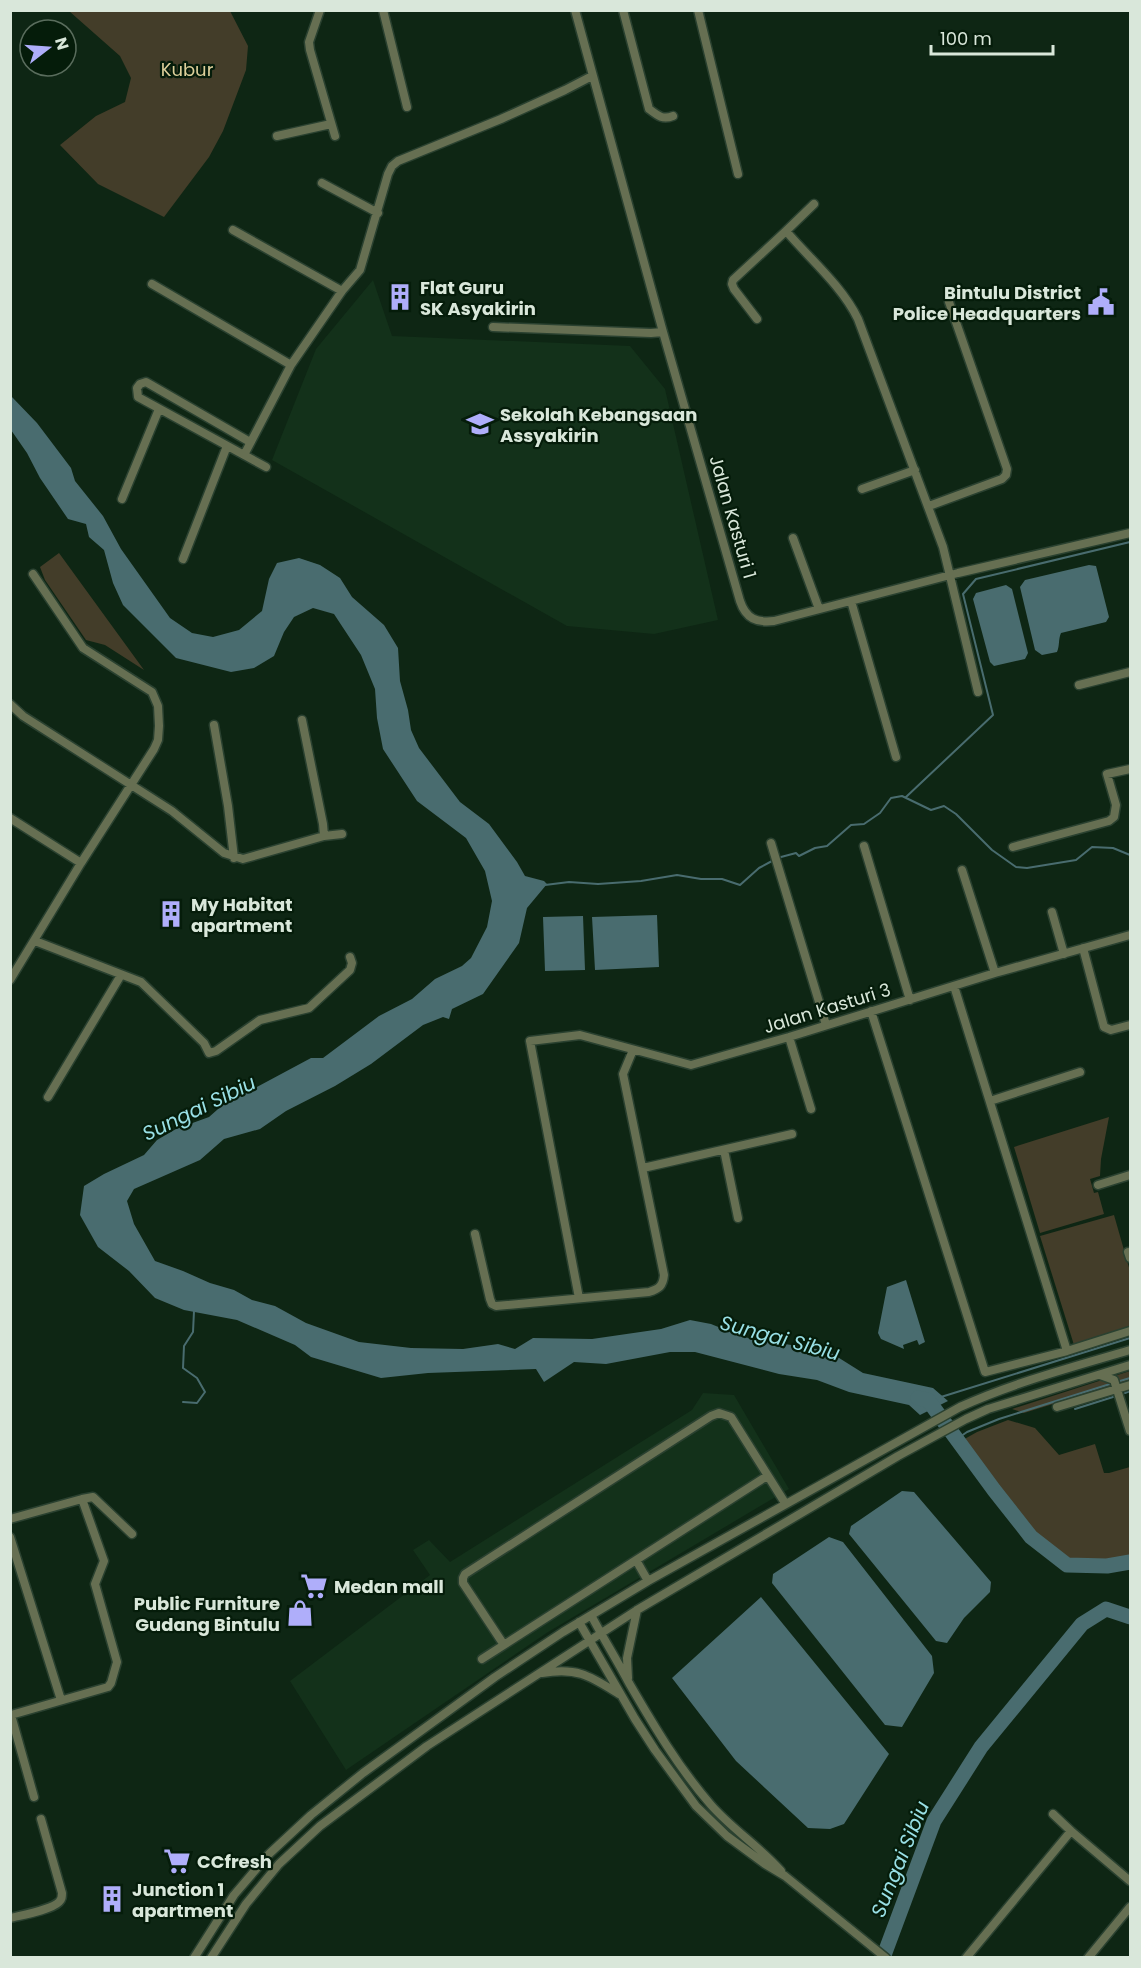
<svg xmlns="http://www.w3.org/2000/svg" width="1141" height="1968" font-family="Poppins,sans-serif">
<rect width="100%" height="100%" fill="#0e2614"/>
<path fill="#13311a" d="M373,280L392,336L630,346L665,389L718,620L654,634L567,626L272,460L316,349Z
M703,1393L734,1395L789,1489L548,1632L346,1770L290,1681L430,1575L413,1550L429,1540L450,1562L692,1410Z"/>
<path fill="#433d29" d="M69,11H230L248,46L246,70L223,131L209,157L164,217L98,184L60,145L96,116L125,102L131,78L120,56Z
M59,553L144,670L105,645L86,640L45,580L40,567Z
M1109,1117L1101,1159L1100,1176L1090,1179L1094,1193L1098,1192L1104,1214L1040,1233L1014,1147Z
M1114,1215L1130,1271V1328L1074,1345L1040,1236Z
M1130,1371V1380L1024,1413L1012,1409Z
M1008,1420L1035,1428L1059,1455L1095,1444L1104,1473H1109L1130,1467V1558L1109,1562L1068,1560L1036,1536L961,1441L977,1432Z"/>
<path fill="#496c6f" d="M11,396L37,423L71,468L75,481L103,516L121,549L170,618L192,633L213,637L239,630L262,611L269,579L277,563L299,558L320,565L340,578L352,597L384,625L398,648L400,681L408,710L411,730L419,748L460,802L489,824L517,862L525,876L544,881L547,884L527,908L519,943L483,994L452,1009L449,1019L443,1017L423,1025L371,1064L335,1086L286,1111L260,1129L224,1139L200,1160L134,1189L127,1201L134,1224L155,1261L183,1271L210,1283L234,1290L252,1300L275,1306L306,1323L359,1342L411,1348L463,1349L498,1344L515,1349L533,1338L592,1339L661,1329L690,1320L711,1324L743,1337L828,1351L863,1373L933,1388L948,1401L920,1415L909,1405L849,1392L817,1380L779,1374L695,1352H670L606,1364L574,1362L544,1382L536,1369L428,1373L381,1378L311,1357L295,1345L237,1320L184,1310L155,1298L129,1271L98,1247L80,1215L84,1186L104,1174L144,1155L157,1140L176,1129L209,1117L234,1095L255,1088L311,1058H323L379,1016L412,999L435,979L462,966L471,958L487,927L492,901L485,871L466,838L417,801L383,749L377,718L375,689L361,655L334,614L313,608L294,617L284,632L274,656L254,668L231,672L176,658L123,605L113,583L104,550L89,537L86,524L68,519L40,478L27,453L11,430Z
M1089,565L1096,566L1109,617L1106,622L1061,633C1058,640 1060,645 1057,652L1042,655L1035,650L1020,587L1025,580Z
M1006,585L1012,589L1028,653L1025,659L994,666L990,662L973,599L976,593Z
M657,915L659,967L595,970L592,917Z
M583,916L585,970L545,971L543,917Z
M906,1280L925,1342L919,1345L917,1340L903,1345L904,1349L881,1339L878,1333L887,1287Z
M902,1491L914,1492L991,1582L990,1592L964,1618L947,1643L936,1641L849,1534L851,1526Z
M829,1537L843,1542L932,1656L934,1673L902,1727L885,1725L772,1583L773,1574Z
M761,1597L889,1754L844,1824L830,1829L808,1828L736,1761L672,1678Z"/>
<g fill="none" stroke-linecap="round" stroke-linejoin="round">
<path stroke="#496c6f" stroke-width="2" d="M906,797L993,715L963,594L976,579L1130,542
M781,857L796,853L799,856L815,848L827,846L851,825L864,824L880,813L891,798L902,796L931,810L944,806L956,814L992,850L1016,867L1027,868L1076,860L1092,847L1113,848L1130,855
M545,885L569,882L598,884L641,881L677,875L701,879H722L740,885L759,868L772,861
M1120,1381L1130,1378
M1125,1393L1130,1391
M941,1397L1130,1338
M183,1402L197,1403L205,1392L197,1378L183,1368L184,1346L193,1332L194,1311
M1075,1409L1113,1397
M957,1439L967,1432L999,1419L1110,1384"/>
<path stroke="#496c6f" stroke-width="15" d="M918,1398L928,1400L994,1490L1031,1537L1067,1565L1107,1566L1130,1562
M883,1958L934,1821L981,1747L1082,1624L1106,1609L1130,1617"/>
<defs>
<path id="minor" d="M320,10L309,42L310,50L335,136
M383,10L407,107
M575,10L663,332L740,601C746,619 757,623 774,621L958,573L1130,533
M623,10L649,109C658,116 663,120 673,116
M698,10L738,174
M277,136L331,124
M322,183L378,213
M233,230L342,291
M786,231L814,204
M152,284L291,365
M757,319L734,289L732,284L733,280L786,231C810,259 842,286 858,319L943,547L978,692
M493,327L651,333L663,332
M250,442L146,382L140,384L137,388L138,397L266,467
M244,455L291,365L342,291L360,270L388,174L392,166L398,161L501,119L565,90L592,76
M862,489L915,470
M122,499L159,409
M929,506L1002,479L1006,475L1007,469L949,302
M793,538L819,609
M183,559L227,446
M851,601L896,757
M1079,685L1130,672
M10,704L23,716L172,811L224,853L243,859L324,836L342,834
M302,720L323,824L324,836
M214,725L228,806L234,858
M10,818L81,863
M771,843L826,1025
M864,846L910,1000
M1013,847L1109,821L1114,817L1116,805L1107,774L1130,769
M962,870L995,973
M1052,912L1064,954
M35,941L141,982L204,1043L209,1053L216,1051L260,1020L309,1008L350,970L352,963L350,957
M1083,948L1104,1027L1111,1030L1130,1025
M10,980L81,863L154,749L158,740L159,726L158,706L152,692L83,648L33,574
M954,986L1067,1351
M871,1011L985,1372L1067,1351L1130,1331
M789,1037L811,1109
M48,1097L121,975
M990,1101L1080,1072
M724,1150L738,1218
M643,1168L792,1134
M1098,1185L1130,1175
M475,1234L490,1299L492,1304L496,1306L649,1292C659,1289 663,1286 664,1275L623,1074L633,1050
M1128,1252L1130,1258
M579,1298L530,1041L580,1035L691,1065L789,1037L995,973L1130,935
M1100,1375L1114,1380L1130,1431
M1057,1407L1130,1385
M10,1519L82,1499L93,1497L132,1534
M10,1537L61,1700
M636,1560L648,1581
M591,1615C603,1638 617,1660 629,1683C654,1726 678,1767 711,1805C732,1829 760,1847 781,1871
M579,1622L635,1719L655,1750L696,1806L727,1836L765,1864L785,1876L886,1958
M504,1645L463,1583V1578L465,1574L711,1416L719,1413L731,1417L785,1503
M482,1659L767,1476
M542,1673C578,1667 590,1676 619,1694
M628,1678L627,1658L637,1610
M34,1797L11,1715L108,1687L111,1683L117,1662L95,1584L104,1561L82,1499
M1053,1814L1071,1831
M10,1918C22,1915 51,1910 59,1902C62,1899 62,1897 62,1893L41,1819
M194,1958L234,1895L269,1854L311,1815L363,1773L495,1677L563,1632L648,1581L960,1407C1015,1382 1073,1367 1130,1350
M211,1958L246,1904L279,1864L320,1826L427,1746L637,1610L898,1456L966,1419L988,1409L1130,1365
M966,1958L1071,1831L1130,1881
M1088,1958L1130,1907"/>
</defs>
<use href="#minor" stroke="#2a4130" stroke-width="11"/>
<use href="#minor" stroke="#666f52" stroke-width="8"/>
</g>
<defs>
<symbol id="building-bare" viewBox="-9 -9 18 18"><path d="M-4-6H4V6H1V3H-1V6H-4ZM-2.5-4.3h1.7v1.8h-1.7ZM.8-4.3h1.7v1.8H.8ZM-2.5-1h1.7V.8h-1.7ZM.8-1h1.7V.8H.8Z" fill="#afaefa" stroke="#051c0a" stroke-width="2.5" paint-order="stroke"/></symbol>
<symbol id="civic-bare" viewBox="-9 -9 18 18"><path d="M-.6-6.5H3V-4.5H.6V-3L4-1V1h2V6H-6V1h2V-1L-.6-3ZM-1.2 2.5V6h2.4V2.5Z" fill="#afaefa" stroke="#051c0a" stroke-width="2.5" paint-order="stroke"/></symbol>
<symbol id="school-bare" viewBox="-9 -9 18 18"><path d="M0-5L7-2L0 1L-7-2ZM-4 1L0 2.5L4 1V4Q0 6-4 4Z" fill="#afaefa" stroke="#051c0a" stroke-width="2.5" paint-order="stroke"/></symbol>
<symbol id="supermarket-bare" viewBox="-9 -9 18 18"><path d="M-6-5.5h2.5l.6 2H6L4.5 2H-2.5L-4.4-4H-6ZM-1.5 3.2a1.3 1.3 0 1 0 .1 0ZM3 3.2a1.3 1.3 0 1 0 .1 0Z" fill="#afaefa" stroke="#051c0a" stroke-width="2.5" paint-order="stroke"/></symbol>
<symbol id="shop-bare" viewBox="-9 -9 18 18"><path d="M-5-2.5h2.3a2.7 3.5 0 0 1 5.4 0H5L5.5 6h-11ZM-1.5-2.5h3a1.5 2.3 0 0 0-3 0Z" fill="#afaefa" stroke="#051c0a" stroke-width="2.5" paint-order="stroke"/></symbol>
</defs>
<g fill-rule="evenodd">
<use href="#building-bare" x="381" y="278" width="38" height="38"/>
<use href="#civic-bare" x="1082" y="283" width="38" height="38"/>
<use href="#school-bare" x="461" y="405" width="38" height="38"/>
<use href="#building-bare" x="152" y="895" width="38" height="38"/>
<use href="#supermarket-bare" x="295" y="1567" width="38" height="38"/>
<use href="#shop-bare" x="281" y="1594" width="38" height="38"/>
<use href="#supermarket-bare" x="158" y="1842" width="38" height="38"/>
<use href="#building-bare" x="93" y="1880" width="38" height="38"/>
</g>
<g text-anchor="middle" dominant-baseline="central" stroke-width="4.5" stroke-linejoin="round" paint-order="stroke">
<g font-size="18" fill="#ddcf9a" stroke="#051c0a">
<text x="187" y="69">Kubur</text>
</g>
<g font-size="18" font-weight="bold" fill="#d9e7da" stroke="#051c0a" text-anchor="start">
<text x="420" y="287">Flat Guru<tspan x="420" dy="21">SK Asyakirin</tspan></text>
<text x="1081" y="292" text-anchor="end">Bintulu District<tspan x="1081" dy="21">Police Headquarters</tspan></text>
<text x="500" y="414">Sekolah Kebangsaan<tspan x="500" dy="21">Assyakirin</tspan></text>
<text x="191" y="904">My Habitat<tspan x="191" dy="21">apartment</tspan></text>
<text x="334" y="1586">Medan mall</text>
<text x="280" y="1603" text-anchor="end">Public Furniture<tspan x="280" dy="21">Gudang Bintulu</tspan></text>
<text x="197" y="1861">CCfresh</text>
<text x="132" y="1889">Junction 1<tspan x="132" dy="21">apartment</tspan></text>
</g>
<g font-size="18" fill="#d9e7da" stroke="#051c0a">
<text transform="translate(733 517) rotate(74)">Jalan Kasturi 1</text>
<text transform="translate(827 1008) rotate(-17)">Jalan Kasturi 3</text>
</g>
<g font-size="20" font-style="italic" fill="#99e0e6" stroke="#051c0a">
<text transform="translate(199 1108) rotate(-26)">Sungai Sibiu</text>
<text transform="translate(780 1338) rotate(15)">Sungai Sibiu</text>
<text transform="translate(900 1859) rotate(-68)">Sungai Sibiu</text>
</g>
</g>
<rect width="1141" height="1968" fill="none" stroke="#d9e7da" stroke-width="24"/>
<g transform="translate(48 48) rotate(73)"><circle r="28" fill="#051c0a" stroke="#5a6d5d" stroke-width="1.5"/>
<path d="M0-4.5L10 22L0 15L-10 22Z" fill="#afaefa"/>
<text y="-9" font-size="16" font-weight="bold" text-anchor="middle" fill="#d9e7da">N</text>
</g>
<path d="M931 45v9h122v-9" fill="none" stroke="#d9e7da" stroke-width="3"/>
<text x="940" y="45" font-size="18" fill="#d9e7da" stroke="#051c0a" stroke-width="4.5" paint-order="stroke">100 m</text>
</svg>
